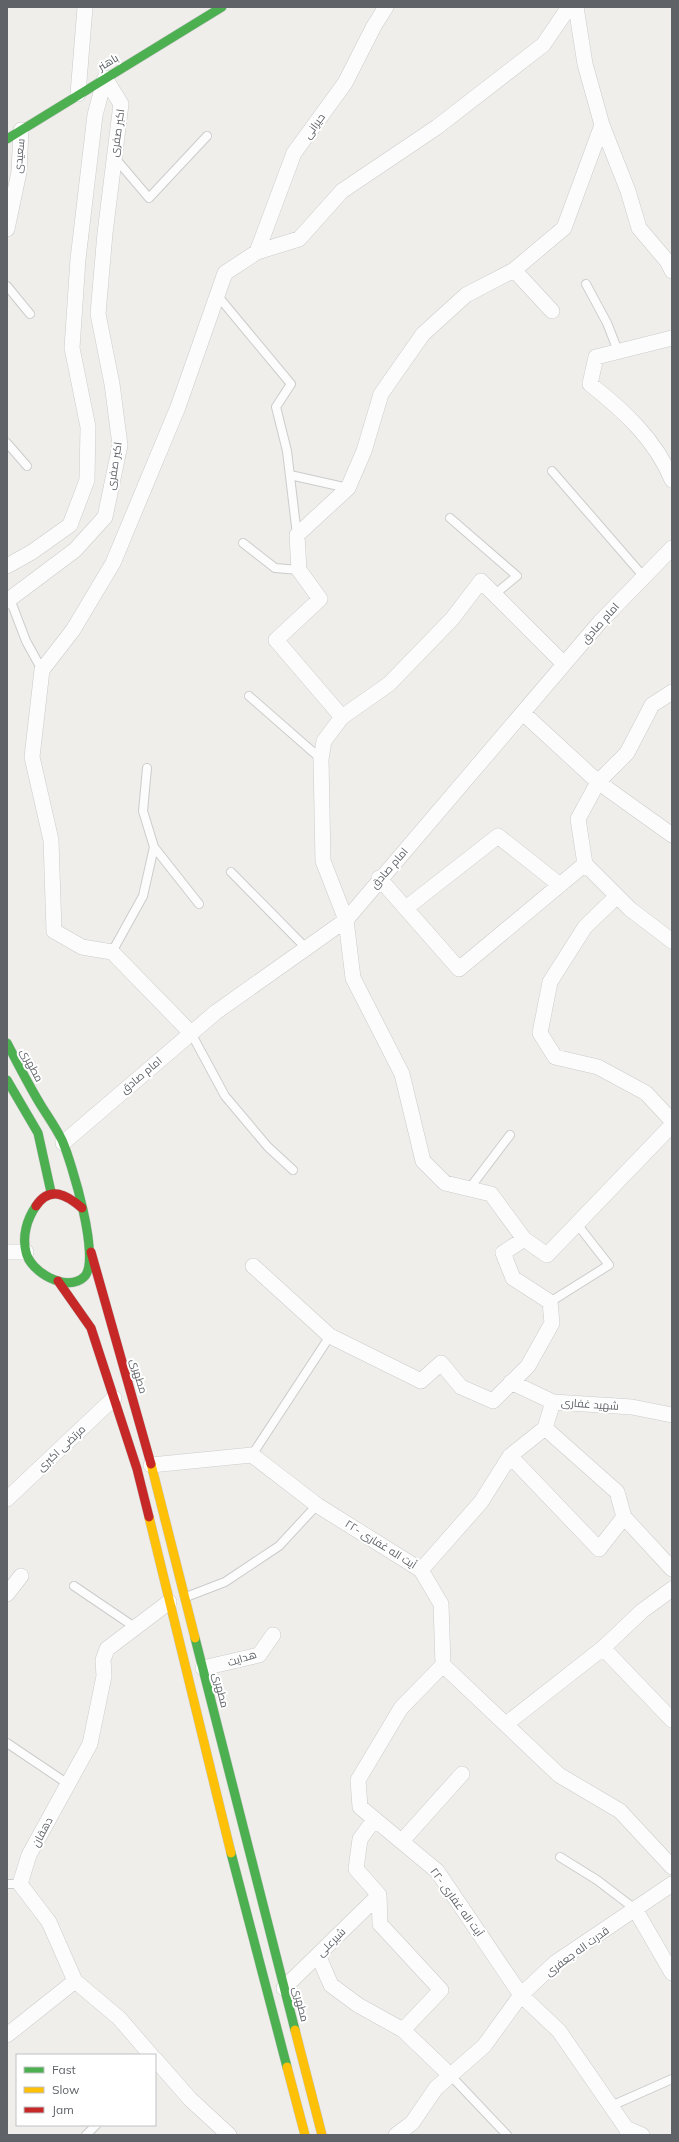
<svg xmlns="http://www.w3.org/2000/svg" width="679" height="2142" font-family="Mulish,Cairo,sans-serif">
<rect width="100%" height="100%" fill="#efeeea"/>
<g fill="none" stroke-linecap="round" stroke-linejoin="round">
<defs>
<path id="lane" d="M115,158L149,198L207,136
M586,284L607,323L618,351
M7,286L30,314
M217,295L291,384L276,407L287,451L297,535
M7,443L27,466
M552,471L644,577
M290,475L348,488
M450,518L517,576L495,594
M243,543L275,568L299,570
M10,599L26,641L42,670
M249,696L321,759
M154,847L199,904
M231,872L306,948
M112,952L143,896L154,847L143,811L147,768
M191,1033L225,1096L268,1147L293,1170
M469,1189L510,1135
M550,1302L609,1265L577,1224
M252,1455L330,1336
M74,1586L136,1628
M186,1597L225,1582L279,1546L317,1505
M7,1743L68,1784
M560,1857L597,1880L635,1909
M7,1884H20
M451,2076L507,2135
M611,2106L672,2079
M86,2135L96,2125"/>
<path id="street" d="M576,7L585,64L602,125L628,191L639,228L667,261L672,271
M78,94L85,7
M7,229L19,172L21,130
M257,252L294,153L345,83L374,26L386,7
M514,270L552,311
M672,338L596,357L590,384C623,410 656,440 672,480
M7,566L32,552L70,525L87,480L88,427L72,348L78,259L95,115L105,78
M7,601L75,550L105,517L120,445L112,384L98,314L105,233L121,104L105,78
M564,664L481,581L452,619L389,684L342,717L324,741L321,759L323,861L346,920L353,978L402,1074L423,1161L445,1183L491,1194L524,1239L547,1255L672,1125
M672,692L652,705L627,753L598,782L578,819L585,864L630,909L672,941
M523,713L598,782L672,835
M342,717L276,640L320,599L299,570L297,535L348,488L364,451L381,394L423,334L466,295L514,270L564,228L602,125
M379,878L459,969L585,864
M617,896L585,927L550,982L540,1033L555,1057L598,1067L646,1093L672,1121
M406,908L498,836L560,885
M191,1033L112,952L82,947L54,931L51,840L32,757L42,670L73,630L113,563L178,407L225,273L257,252L299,239L342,191L437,127L543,45L569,7
M63,1143L216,1012L346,920L600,622L672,548
M7,1252H26
M253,1266L330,1336L421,1381L441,1363L461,1387L493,1401L528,1366L552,1323L550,1302L513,1278L503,1253L524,1239
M511,1382L553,1402L632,1407L672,1415
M545,1428L617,1492L624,1517L672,1569
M510,1456L599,1549L624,1517
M151,1465L252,1455L317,1505L421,1570L441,1604L443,1665L401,1708L358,1780L360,1807L437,1871L521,1995L559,2031L626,2128L628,2135
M7,1499L114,1398
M421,1570L481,1502L510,1456L545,1428L553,1402
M7,1594L21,1576
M603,1648L672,1720
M443,1665L559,1775L620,1811L672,1867
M203,1668L259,1655L273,1635
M506,1724L603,1648L642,1611L672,1589
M374,1820L360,1839L356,1869L379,1895L380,1924L441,1990L403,2030
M402,1841L462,1774
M635,1909L672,1973
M318,1955L331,1985L358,2005L403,2030L451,2076
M284,1988L379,1895
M7,2035L75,1981
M151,2055L119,2018L75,1981L49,1922L20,1884L29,1855L90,1744L104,1676L103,1660L107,1649L169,1602
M155,2059L190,2099L229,2135
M626,2128L642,2135
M396,2135L412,2123L436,2088L484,2046L521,1995L555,1963L672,1884"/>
<path id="fast" d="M7,139L222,7
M7,1043C18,1064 29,1086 42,1107C49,1118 56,1128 62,1140C71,1161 102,1261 84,1277C67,1293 30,1272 26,1252C22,1236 27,1219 36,1206
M7,1080L38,1133L51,1192
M195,1638L295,2030
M231,1853L287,2067"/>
<path id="slow" d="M151,1464L195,1638
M149,1517L231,1853
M295,2030L322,2135
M287,2067L305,2135"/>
<path id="jam" d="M36,1206C50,1185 67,1195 82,1208
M91,1252L151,1464
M58,1281L91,1328L137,1469L149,1517"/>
</defs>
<use href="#lane" stroke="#cbcccc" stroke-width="10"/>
<use href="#street" stroke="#cbcccc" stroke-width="16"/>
<use href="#fast" stroke="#cacacb" stroke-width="10"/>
<use href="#slow" stroke="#cacacb" stroke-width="10"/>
<use href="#jam" stroke="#cacacb" stroke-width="10"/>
<use href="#lane" stroke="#fdfcfc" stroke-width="8"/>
<use href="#street" stroke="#fdfcfc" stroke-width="15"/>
<use href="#fast" stroke="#4caf50" stroke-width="9"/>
<use href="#slow" stroke="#ffc107" stroke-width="9"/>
<use href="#jam" stroke="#c62828" stroke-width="9"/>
</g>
<g text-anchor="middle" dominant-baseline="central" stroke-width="4" stroke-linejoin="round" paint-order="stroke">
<g font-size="11" fill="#5f6368" stroke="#fff">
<text transform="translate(108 62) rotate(-31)">باهنر</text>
<text transform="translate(314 126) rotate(-54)">حیرانی</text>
<text transform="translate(117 133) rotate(-82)">اکبر صفری</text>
<text transform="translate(19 156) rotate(-85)">سعیدی</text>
<text transform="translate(114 466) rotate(-81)">اکبر صفری</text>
<text transform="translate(600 623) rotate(-48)">امام صادق</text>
<text transform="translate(389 868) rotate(-49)">امام صادق</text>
<text transform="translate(32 1065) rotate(62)">مطهری</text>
<text transform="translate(141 1075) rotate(-40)">امام صادق</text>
<text transform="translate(139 1376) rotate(74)">مطهری</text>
<text transform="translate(590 1404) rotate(4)">شهید غفاری</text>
<text transform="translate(61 1448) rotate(-43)">مرتضی اکبری</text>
<text transform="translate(381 1544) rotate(32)">۲۲- آیت اله غفاری</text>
<text transform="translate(242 1658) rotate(-17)">هدایت</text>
<text transform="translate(221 1690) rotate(76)">مطهری</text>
<text transform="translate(42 1832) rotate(-62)">دهقان</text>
<text transform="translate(457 1902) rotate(54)">۲۲- آیت اله غفاری</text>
<text transform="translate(331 1942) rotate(-45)">شیرعلی</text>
<text transform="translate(577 1951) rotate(-36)">قدرت اله جعفری</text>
<text transform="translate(301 2004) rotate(76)">مطهری</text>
</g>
</g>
<rect width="679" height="2142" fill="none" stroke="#5f6368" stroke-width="16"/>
<rect x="16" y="2054" width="140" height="72" fill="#ffffff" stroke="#bfc1c3"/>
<rect x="24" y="2067" width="20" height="6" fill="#4caf50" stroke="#bfc1c3"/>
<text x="52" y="2074" font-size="12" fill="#5f6368">Fast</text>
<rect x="24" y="2087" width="20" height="6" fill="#ffc107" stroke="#bfc1c3"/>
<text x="52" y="2094" font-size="12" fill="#5f6368">Slow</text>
<rect x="24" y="2107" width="20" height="6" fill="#c62828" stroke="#bfc1c3"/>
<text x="52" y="2114" font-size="12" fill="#5f6368">Jam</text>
</svg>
